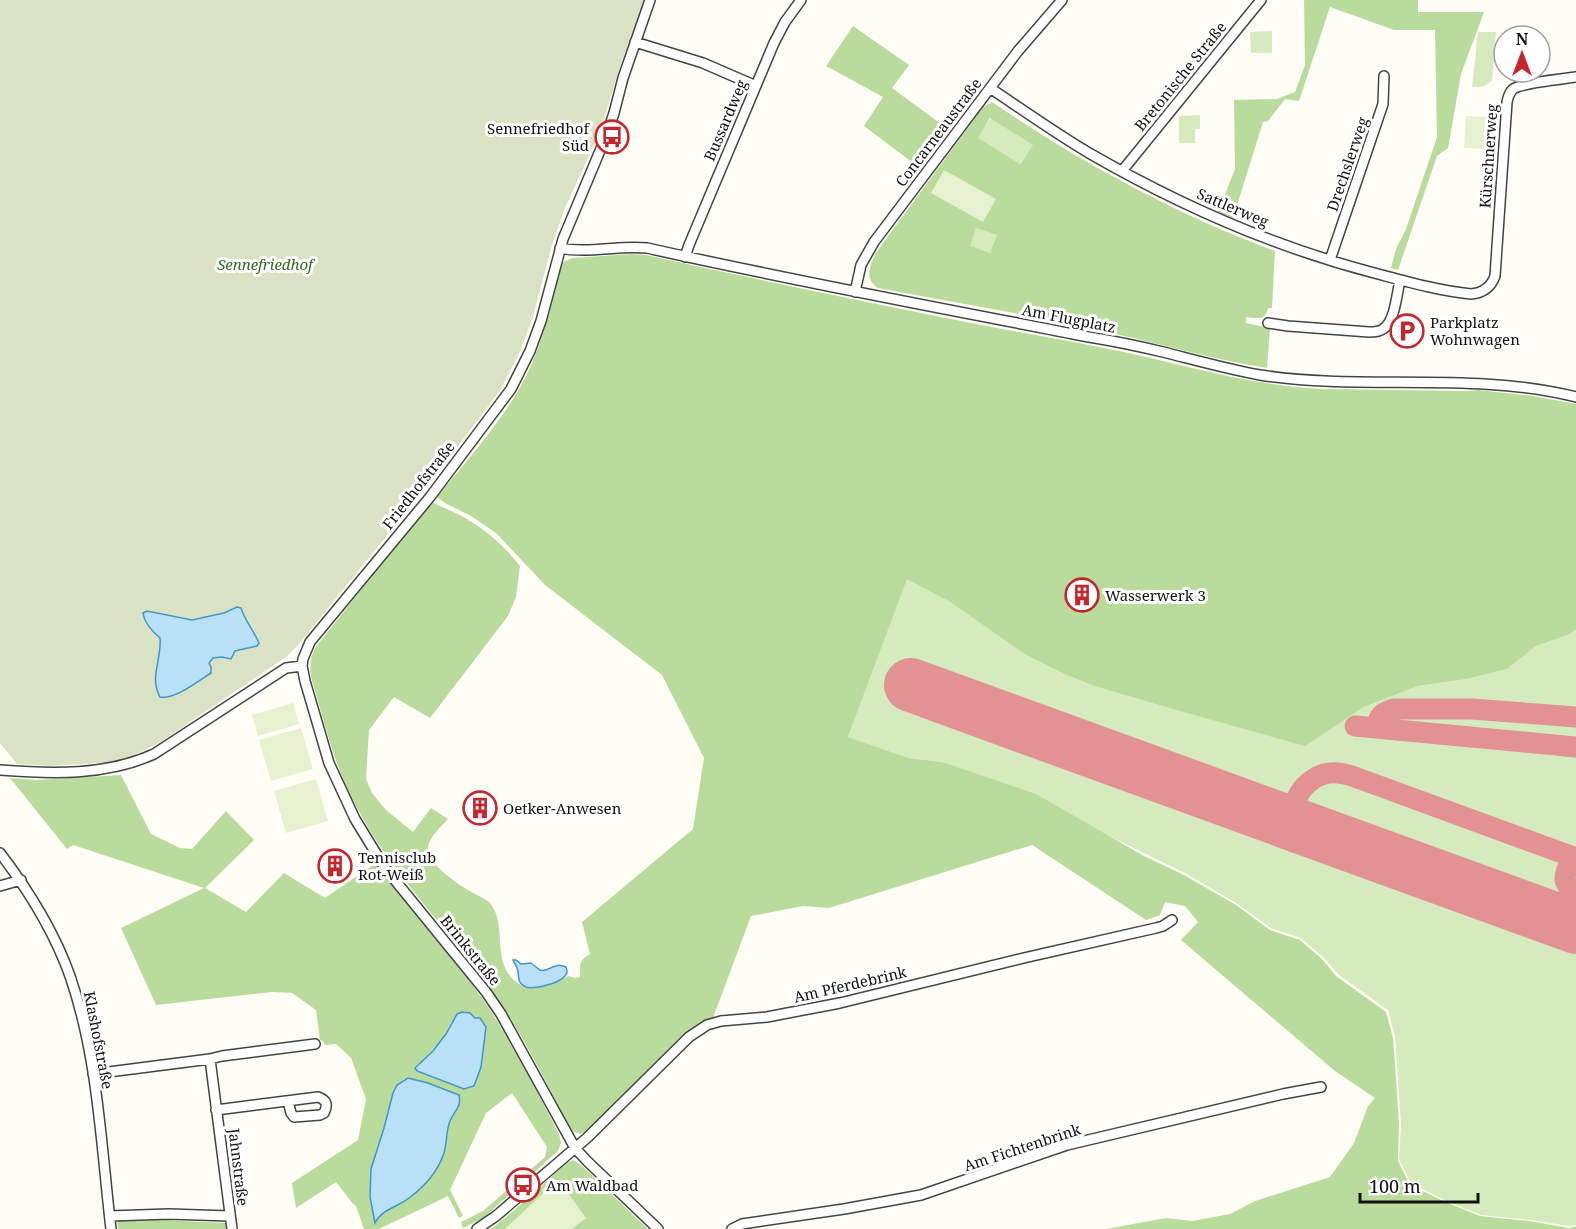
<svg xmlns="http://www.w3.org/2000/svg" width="1576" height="1229" font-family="'Noto Serif',serif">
<rect width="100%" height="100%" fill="#fffdf5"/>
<path fill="#d5ebbd" d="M1272,31V53H1251L1250,32Z
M1478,32H1496L1492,81L1482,87H1472Z
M1200,115V129H1195V143H1179V116Z
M991,118L1034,145L1019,164L977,138Z
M976,228L997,235L990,254L969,246Z
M907,578L950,602L1026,655L1064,674L1094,686L1162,706L1305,745L1364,707L1418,686L1467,679L1507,669L1536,646L1568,635L1576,630V1225L1569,1226L1530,1220L1481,1215L1448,1202L1411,1183L1399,1159L1401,1124L1397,1064L1395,1036L1388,1010L1339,975L1323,957L1301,938L1271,928L1236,903L1185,873L1103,833L942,762L909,758L848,737Z"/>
<path fill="#b9dc9c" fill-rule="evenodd" d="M1304,0H1418V12H1484L1461,74L1448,148L1437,156L1398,270L1391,268L1396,249L1406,229L1437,137L1435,30H1394L1330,7L1299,101L1285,99L1268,121L1263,122L1233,218L1218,212L1235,169L1234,100L1277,99L1295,92L1305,65Z
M853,26L909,65L892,88L949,130L921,169L864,126L883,97L826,66Z
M992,102C1082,163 1173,213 1275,251L1272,308H1268C1266,321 1257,318 1246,317V323L1270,328L1267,368C1210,359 1155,342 1098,330C1025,314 951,302 878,288C864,279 870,266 875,254L983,107ZM990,118L1033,145L1020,164L978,138ZM976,228L997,235L990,253L970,246Z
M632,254L646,255C763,281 880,305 997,328C1033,335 1069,341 1104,348C1177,362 1248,386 1322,389L1468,391L1478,390L1533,396L1576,404V630L1568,635L1536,646L1507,669L1467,679L1418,686L1364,707L1305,746L1162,706L1094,686L1064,674L1026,655L950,602L907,579L848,737L909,758L942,762L1036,794L1144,856L1184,875L1236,905L1270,930L1300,940L1322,959L1336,976L1386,1012L1393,1038L1395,1064L1399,1124L1398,1161L1410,1185L1448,1203L1480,1216L1529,1221L1569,1228L1576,1226V1229H1106L1166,1218L1192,1221L1230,1214L1255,1201L1330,1177L1354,1143L1368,1106L1375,1098L1335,1071L1181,940L1198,922L1185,906L1165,902L1160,915L1146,920L1032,845L829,908L803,906L751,916L713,1018L693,1028L683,1036L588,1131L580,1134L572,1131C546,1083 522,1033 491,989C447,927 391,874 356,806C334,766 324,720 311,677C310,665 310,654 318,644L431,502C444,508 458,513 470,521C490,533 506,548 520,566L516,597L508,616L430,718L394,697L369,730L366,779L372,793L386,810L413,832L431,808L448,819C441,827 428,838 428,849C428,865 461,886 473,893C479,896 489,900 492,906C508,929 489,967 521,985C528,989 534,989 542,987C551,984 560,982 568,976L576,978L580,977C580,965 578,961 590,954L582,922L693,829L704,758L662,675L545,585L496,533L471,516L445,503L437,497C465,463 495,429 518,391C541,353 550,308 561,265L565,261L573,258Z
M121,775L151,834L180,848L192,849L226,811L254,840L205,888L246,912L284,873L325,898L376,863C409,910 449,951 482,998C512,1041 535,1088 559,1134L561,1143L558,1151L491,1211L485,1217L463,1228L461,1222L483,1211L545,1157L547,1147L512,1093L486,1113L450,1190L463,1216L459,1218L448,1196L379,1229H364L356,1206L353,1204L336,1182L296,1208L292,1183L358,1140L366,1099L351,1058L336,1044L325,1045L323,1041L320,1040L316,1010L292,993L272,992L156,1005L121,928L204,888L73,845L67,849L10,778L36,780ZM470,1013L486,1027L481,1067L474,1086L464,1089L417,1071L427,1057L446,1034L451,1023ZM404,1079L459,1107L450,1120L444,1153L408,1199L381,1215L375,1222L370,1197L371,1169L384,1128L393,1093L397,1085Z
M573,1160L580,1164L648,1229H571L586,1218L521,1216L505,1229H491L511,1213L567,1163Z
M142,1219L226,1223L227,1229H118L117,1220Z"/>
<path fill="#d9e3c4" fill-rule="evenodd" d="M0,0H645L620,66L600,132L565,208L552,245L532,320L518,356L499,392L440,470L299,644L286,657L162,741L135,755L113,762L52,766L17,764L0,743ZM237,607L241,608L244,618L253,631L257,646L212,658L209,663L211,673L176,694L166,698L159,660L161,648L160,638L147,611L192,620L224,613Z"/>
<path fill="#e6f2cf" d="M1466,116L1490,117L1489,149L1464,148Z
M944,170L996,199L983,222L931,193Z
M293,703L299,724L258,736L252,715Z
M301,728L313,769L271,781L259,740Z
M316,779L328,821L286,833L274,791Z
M554,1183L568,1193L586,1218L571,1229H505Z"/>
<path fill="#b9e0f7" stroke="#3f96cf" stroke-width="1.5" d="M237,607L241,608C245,621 254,631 259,643L257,646L235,651L231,659L222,657L213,658L209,663L211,667V673C198,681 175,700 160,697C149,678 162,659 160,638C153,632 144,622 143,613L147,611L192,620L224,613Z
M513,960H516L521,964L531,963C534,965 537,968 540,970C549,973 554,961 566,967C567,971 568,972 565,976C560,983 531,991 524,986C516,981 520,975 517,968C516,965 514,963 513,960Z
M462,1012L470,1013L475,1018H480L486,1027L481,1067L474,1086L464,1089L417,1071L415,1068L433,1051L446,1034L457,1014Z
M408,1078L428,1083L459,1095C462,1107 454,1111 450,1121C446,1131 447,1143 444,1153C438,1171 424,1187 409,1198C398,1207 382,1209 375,1223L370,1197L371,1169L384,1128L393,1093L397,1085Z"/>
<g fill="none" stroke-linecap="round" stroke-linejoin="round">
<path stroke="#e29292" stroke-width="21" d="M1355,726L1576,747
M1377,728C1378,715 1382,713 1393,709H1472L1576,717
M1304,828C1283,810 1301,781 1324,774C1334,771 1343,773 1352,776L1576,858
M1576,861C1568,865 1565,871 1565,880L1576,903"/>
<path stroke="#e29292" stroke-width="54" d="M911,685L1576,927"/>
<defs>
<path id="minor" d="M650,0L623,78L614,113L607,134L563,239L541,321L530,351L511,389L430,497L310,642L303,659L302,666L305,681L329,763L355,819L385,868L486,992L501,1014L575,1148L587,1161L658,1229
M635,42L703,63L756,86
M990,88C1023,110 1055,133 1089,153C1179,205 1277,248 1378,274C1408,282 1440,291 1471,294C1483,293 1491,287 1495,276L1507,102C1508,97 1509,93 1513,89C1521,83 1563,79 1576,77
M1122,171L1261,0
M560,248C588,254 618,245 647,248C794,281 941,308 1089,337C1114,341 1138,346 1163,352C1195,360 1227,369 1260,375C1364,391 1472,371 1576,397
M685,257L689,245L774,43L785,22L801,0
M1330,260L1383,104L1384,76
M855,292L861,265L874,242L1018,51L1062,0
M1268,323L1288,326L1369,332C1374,332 1379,332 1383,329C1395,322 1397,293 1400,280
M0,770C51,774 106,776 154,754L286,668L302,666
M0,853C29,891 54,931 70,976C98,1057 101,1145 111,1229
M0,886L21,880
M210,1059L222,1056L315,1044
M93,1074L210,1059L232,1229
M216,1110L318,1097C327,1100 328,1105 324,1113L320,1115L294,1117L291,1113L288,1101
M110,1216L168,1214L230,1216
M477,1229L496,1216L588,1137L689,1037L707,1025L721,1021L767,1017L840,1003L1028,957L1156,928L1163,926L1172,920
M732,1229L742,1224L844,1209L921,1195L1067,1145L1283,1094L1321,1087"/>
</defs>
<use href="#minor" stroke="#444" stroke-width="12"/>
<use href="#minor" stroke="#fff" stroke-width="9"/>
</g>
<defs>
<symbol id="bus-ring" viewBox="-11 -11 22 22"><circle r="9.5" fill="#fff" stroke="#c4262e" stroke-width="1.5"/><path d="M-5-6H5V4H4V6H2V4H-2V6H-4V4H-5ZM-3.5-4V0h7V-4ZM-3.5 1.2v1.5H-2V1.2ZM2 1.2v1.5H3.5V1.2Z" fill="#c4262e"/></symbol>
<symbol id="parking-ring" viewBox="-11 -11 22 22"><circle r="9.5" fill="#fff" stroke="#c4262e" stroke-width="1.5"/><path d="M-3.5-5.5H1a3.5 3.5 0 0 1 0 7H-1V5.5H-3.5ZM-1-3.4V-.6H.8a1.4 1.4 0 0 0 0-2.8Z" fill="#c4262e"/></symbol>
<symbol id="building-ring" viewBox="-11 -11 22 22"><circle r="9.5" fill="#fff" stroke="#c4262e" stroke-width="1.5"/><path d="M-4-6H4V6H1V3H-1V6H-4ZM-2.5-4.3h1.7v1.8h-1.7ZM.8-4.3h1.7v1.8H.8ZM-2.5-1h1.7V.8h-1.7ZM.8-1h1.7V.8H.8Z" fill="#c4262e"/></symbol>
</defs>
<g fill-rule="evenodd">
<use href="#bus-ring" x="593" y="118" width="38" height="38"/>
<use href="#parking-ring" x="1388" y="312" width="38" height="38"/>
<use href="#building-ring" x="1063" y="576" width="38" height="38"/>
<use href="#building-ring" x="461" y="789" width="38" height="38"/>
<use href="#building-ring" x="316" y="847" width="38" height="38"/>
<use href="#bus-ring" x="504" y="1166" width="38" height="38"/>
</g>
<g text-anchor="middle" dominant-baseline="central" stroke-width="6" stroke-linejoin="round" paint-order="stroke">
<g font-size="15" fill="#111" stroke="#fff">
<text transform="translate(1180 76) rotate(-51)">Bretonische Straße</text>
<text transform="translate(725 120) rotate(-67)">Bussardweg</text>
<text transform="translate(938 132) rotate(-53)">Concarneaustraße</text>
<text transform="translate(1488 156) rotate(-86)">Kürschnerweg</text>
<text transform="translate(1347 164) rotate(-71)">Drechslerweg</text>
<text transform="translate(1233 207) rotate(23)">Sattlerweg</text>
<text transform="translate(1069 318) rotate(11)">Am Flugplatz</text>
<text transform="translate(418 485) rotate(-52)">Friedhofstraße</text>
<text transform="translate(471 950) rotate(51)">Brinkstraße</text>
<text transform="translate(850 984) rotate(-13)">Am Pferdebrink</text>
<text transform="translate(99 1040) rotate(79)">Klashofstraße</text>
<text transform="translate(1022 1147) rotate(-18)">Am Fichtenbrink</text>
<text transform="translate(239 1167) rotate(83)">Jahnstraße</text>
</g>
<g font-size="15" fill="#111" stroke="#fff" text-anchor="start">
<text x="589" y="128" text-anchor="end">Sennefriedhof<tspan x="589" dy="17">Süd</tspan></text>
<text x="1430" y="322">Parkplatz<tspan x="1430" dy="17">Wohnwagen</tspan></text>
<text x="1105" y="595">Wasserwerk 3</text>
<text x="503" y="808">Oetker-Anwesen</text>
<text x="358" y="857">Tennisclub<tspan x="358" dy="17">Rot-Weiß</tspan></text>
<text x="546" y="1185">Am Waldbad</text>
</g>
<g font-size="15" font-style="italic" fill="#2f6b1f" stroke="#fff">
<text x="265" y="264">Sennefriedhof</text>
</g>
</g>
<g transform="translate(1522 54)"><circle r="28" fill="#ffffff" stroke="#a0a0a0" stroke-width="1.5"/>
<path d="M0-4.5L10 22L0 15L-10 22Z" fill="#c4262e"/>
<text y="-9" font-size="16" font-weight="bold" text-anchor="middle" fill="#111111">N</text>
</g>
<path d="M1360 1193v9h118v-9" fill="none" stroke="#111111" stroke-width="3"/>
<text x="1369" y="1193" font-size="18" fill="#111111" stroke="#ffffff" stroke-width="4.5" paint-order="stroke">100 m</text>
</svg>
